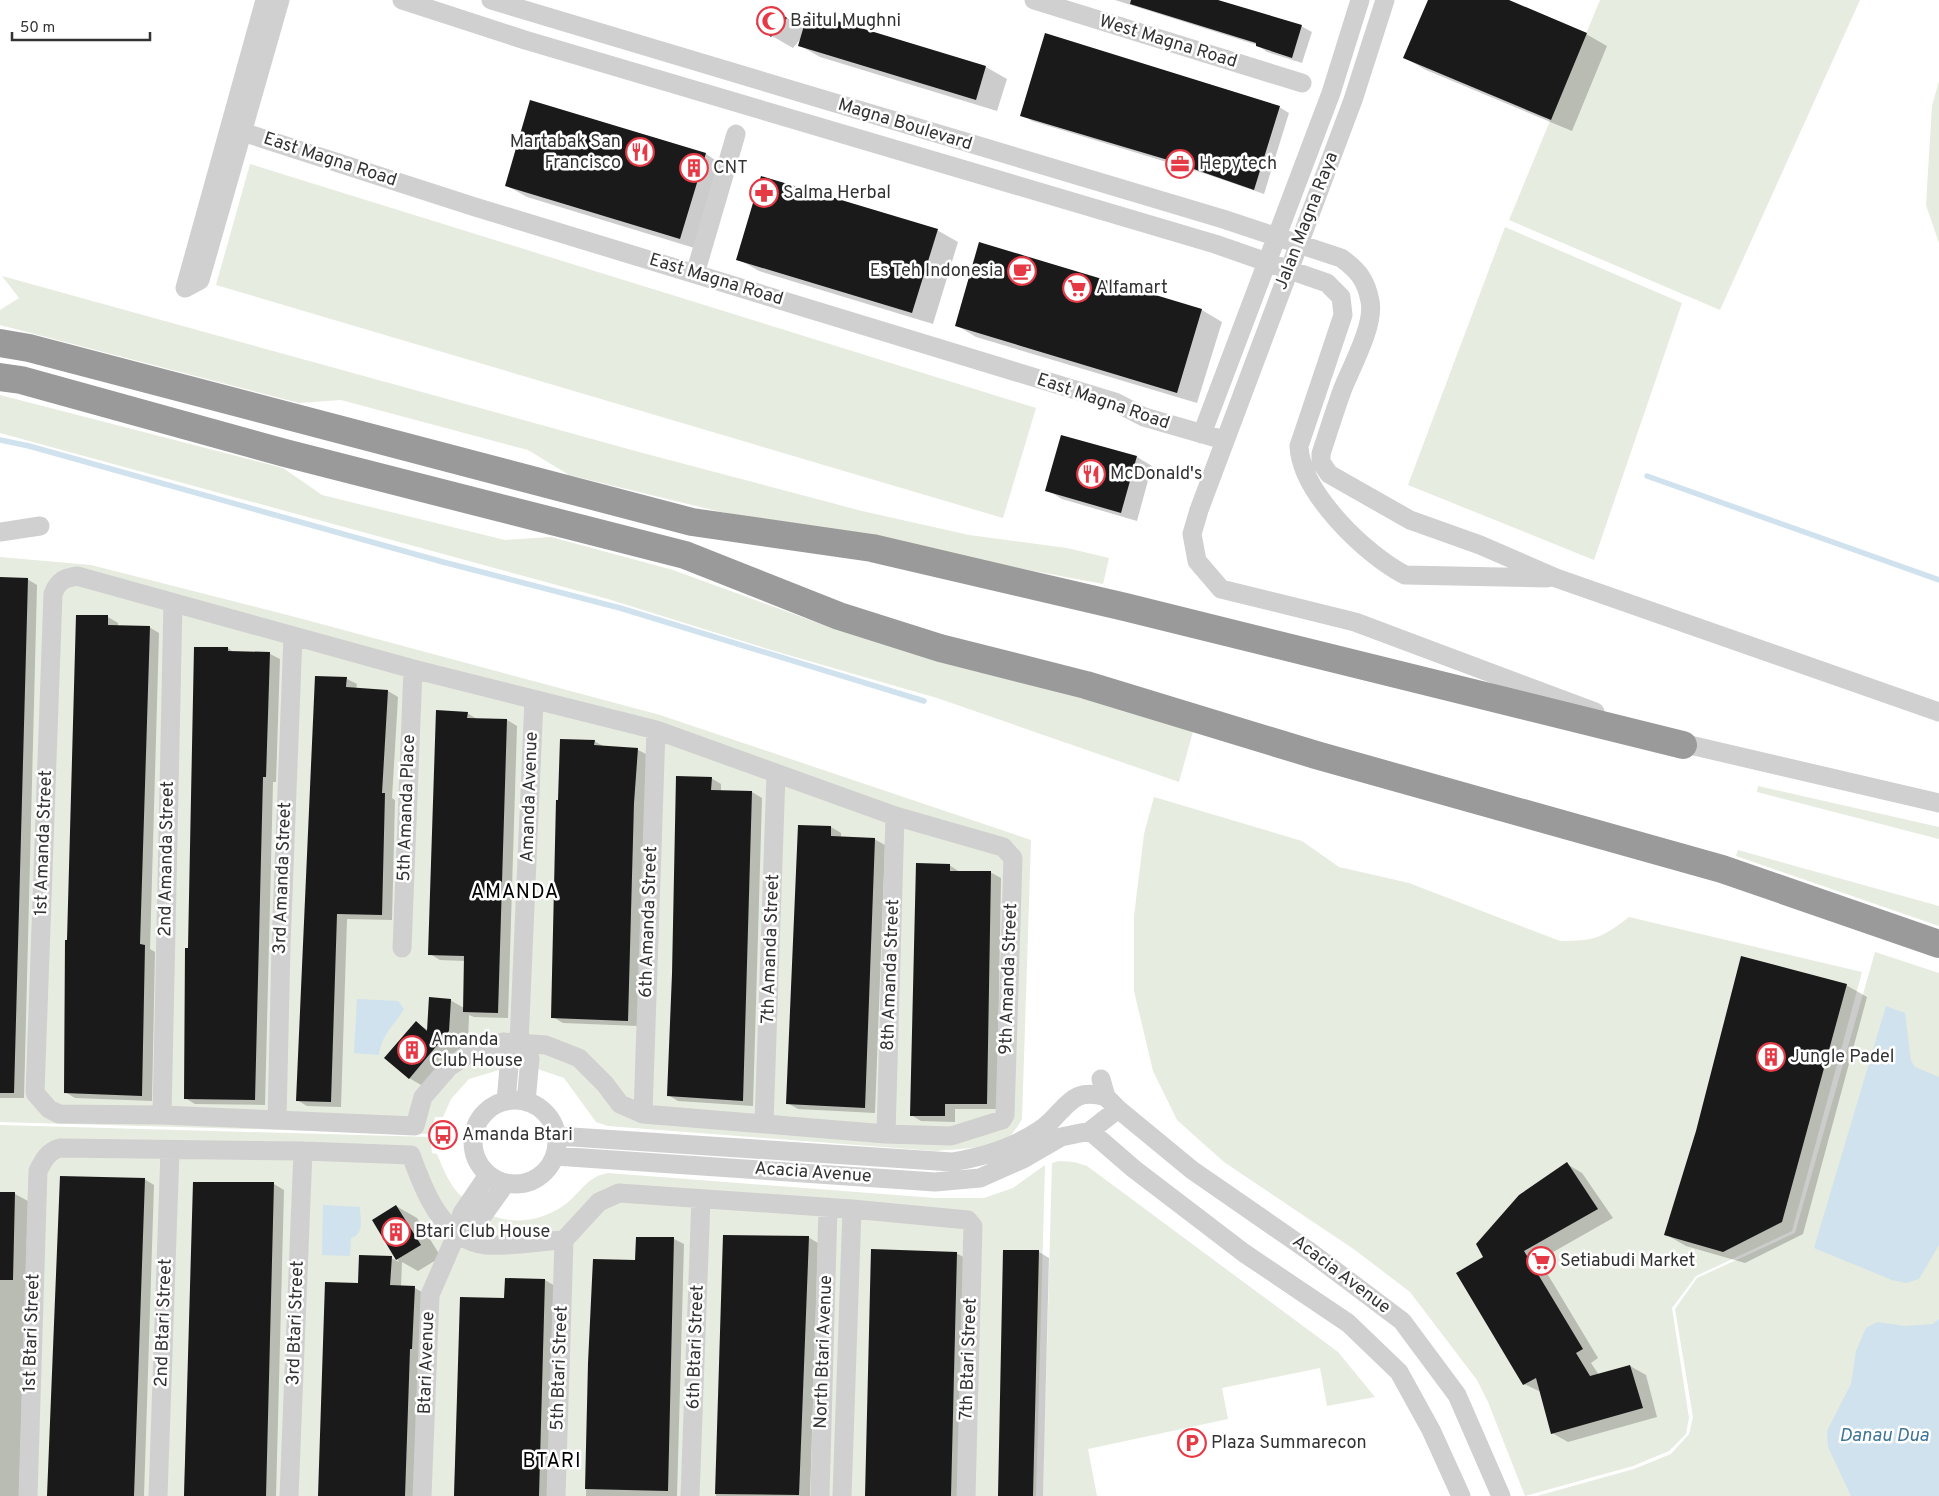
<svg xmlns="http://www.w3.org/2000/svg" width="1939" height="1496" font-family="Overpass,sans-serif">
<rect width="100%" height="100%" fill="#fff"/>
<path fill="#e6ecdf" d="M1600,0H1860L1720,310L1509,220Z
M1939,81V243L1926,205L1932,106Z
M250,164L1036,408L1003,518L216,285Z
M1505,227L1682,303L1594,560L1408,485Z
M2,276L639,452L862,511L969,535L1067,548L1109,558L1103,584L721,512L569,475L528,450L341,400L299,403L0,325V310L19,298Z
M0,395L283,468L322,495L505,540L551,537L673,570L824,625L1027,676L1194,728L1179,782L937,698L771,650L608,599L0,433Z
M0,557L91,565L299,618L660,715L1031,840L1022,1119C1019,1124 1015,1131 1011,1135C995,1149 955,1149 935,1151L608,1126L596,1122L564,1078L529,1066L509,1067L469,1079L451,1099L443,1117H435L431,1134L0,1122Z
M1758,786L1939,827V839L1757,792Z
M1154,797L1302,841L1339,867L1409,883L1560,941C1595,941 1602,938 1629,917L1862,972L1792,1231L1696,1276L1672,1308L1689,1418L1686,1434L1669,1451L1633,1466L1525,1496L1488,1402L1477,1380L1410,1292L1355,1250L1224,1162L1177,1120L1153,1071L1134,991V916L1144,834Z
M1738,850L1939,906V926L1736,856Z
M1875,952L1939,973V1496H1537L1634,1469L1671,1454L1689,1434L1693,1417L1675,1309L1697,1278L1795,1233Z
M0,1125L430,1137L432,1153L437,1154C443,1168 448,1182 459,1194C488,1224 529,1229 563,1206C581,1194 585,1177 608,1173L935,1198H984L1013,1188L1045,1165L1036,1496H0Z
M1059,1161L1074,1162L1087,1166L1338,1352L1375,1397L1327,1406L1320,1368L1222,1388L1228,1419L1088,1449L1097,1496H1043L1052,1163Z"/>
<path fill="#cfe2ee" d="M357,999L398,1001L404,1009C394,1026 381,1035 379,1055L354,1053Z
M1886,1006L1905,1013L1911,1061L1915,1067L1939,1077V1245L1919,1279L1906,1283L1892,1280L1814,1248Z
M323,1205L360,1207C360,1219 365,1234 351,1238L350,1256L322,1255Z
M1939,1319V1496H1851L1828,1447L1827,1431L1851,1384L1856,1351L1866,1328L1877,1322L1905,1326L1933,1324Z"/>
<path fill="#0003" d="M1115,0H1217L1301,26L1312,32L1302,63L1267,52L1257,45Z
M1429,0H1506L1586,34L1607,46L1572,131L1426,70L1405,58Z
M771,7L805,30L809,13L986,67L1007,79L997,111L820,57L799,45L802,37L793,48L772,36Z
M1279,107L1289,113L1264,194L1206,174L1032,121L1022,115Z
M706,154L726,167L701,250L527,197L506,185Z
M937,230L958,242L933,324L759,271L738,259Z
M980,243L1202,310L1222,322L1197,403L976,337L956,325Z
M1062,436L1137,457L1152,466L1137,521L1062,499L1047,490Z
M0,578L27,579L37,585L24,1098H0Z
M108,617L118,623V626L149,627L159,633L150,949L155,952L152,1101L75,1098L65,1092L68,942Z
M228,648L235,653L270,654L280,659L276,782H273L265,1105L195,1104L185,1098Z
M347,679L357,684L356,689L388,691L398,697L392,798L395,800L392,920L347,919L341,1107L307,1106L297,1100Z
M467,713L477,719L507,720L517,726L508,1018L474,1017L469,1015L468,1042L428,1089L409,1078L416,1023L428,1030L450,1000L464,1008L465,961L440,960L430,954Z
M594,741L605,747L638,750L648,755L638,1026L563,1023L553,1017L559,801Z
M711,778L721,784V791L752,792L762,798L753,1106L678,1101L668,1095Z
M831,827L841,833V838L874,839L885,845L875,1113L798,1109L787,1103Z
M949,865L960,872H990L1001,878L997,1109H955V1122L921,1121L911,1115Z
M1846,985L1867,997L1803,1234L1745,1263L1686,1246L1665,1234Z
M1567,1164L1582,1173L1613,1218L1539,1260L1598,1358L1591,1363L1599,1375L1630,1366L1646,1375L1657,1417L1568,1442L1552,1433L1541,1392L1524,1384L1485,1257Z
M144,1179L154,1185L144,1496H49Z
M194,1183L274,1184L284,1190L276,1496H184Z
M0,1193L15,1194L28,1201L19,1496H0Z
M396,1206L417,1218L441,1257L418,1271L402,1262L401,1287L415,1288L425,1294L415,1496H320L359,1284L391,1258L399,1262L374,1220Z
M725,1237H808L818,1243L810,1496H716Z
M674,1239L684,1244L677,1496H586L594,1260L637,1261Z
M1039,1252L1049,1258L1043,1496H999Z
M956,1253L967,1259L960,1496H865Z
M545,1280L555,1286L547,1496H454L461,1298L505,1300Z"/>
<g fill="none" stroke-linecap="round" stroke-linejoin="round">
<path stroke="#cfe2ee" stroke-width="5.5" d="M0,440L29,446L443,562L620,608L924,701
M1647,476L1939,580"/>
</g>
<path fill="#1a1a1a" d="M1131,0H1218L1302,25L1292,58L1256,46V43L1130,4Z
M1428,0H1509L1587,33L1551,120L1403,58Z
M771,6L787,18L771,37L756,24Z
M808,12L986,66L976,100L798,46Z
M1045,33L1280,106L1254,190L1168,160L1020,116Z
M530,100L706,153L680,239L505,186Z
M761,176L938,229L912,313L736,260Z
M979,242L1202,309L1177,393L955,326Z
M1061,435L1137,456L1121,513L1045,491Z
M0,577L28,578L14,1093H0Z
M76,615H108V625L150,626L140,944L145,945L142,1096L64,1093L65,940H67Z
M194,647H228V651L270,652L266,777H263L255,1100L184,1099L185,948H188Z
M315,676L347,677L346,687L388,690L382,793H385L382,915L337,914L331,1102L296,1101Z
M436,710L468,712L467,718L507,719L498,1013L463,1012L464,956L428,955Z
M560,739L595,740L594,745L638,748L634,803L628,1021L551,1018L556,800H558Z
M676,776L712,777L711,790L752,791L743,1101L667,1096L672,974Z
M798,825L831,826V836L875,838L865,1108L786,1104Z
M916,863L950,864V871H991L987,1104H945V1116H910Z
M1741,956L1847,984L1782,1222L1723,1252L1664,1235L1696,1131Z
M429,997L451,999L449,1031L409,1079L384,1058L416,1021L427,1031Z
M1567,1162L1598,1209L1524,1251L1583,1349L1576,1353L1590,1376L1630,1365L1643,1408L1551,1434L1536,1378L1523,1385L1456,1273L1483,1257L1476,1244L1519,1195Z
M60,1176L145,1178L134,1496H47Z
M193,1182H274L266,1496H184Z
M0,1192H15L13,1280H0Z
M396,1205L421,1245L396,1260L372,1220Z
M723,1235L809,1236L799,1495L715,1494Z
M636,1237H674L668,1491L585,1489L588,1363L593,1259L635,1260Z
M871,1249L957,1252L951,1496H865Z
M1003,1250H1039L1033,1496H998Z
M359,1255L392,1256L390,1285L415,1286L412,1349H410L405,1496H318L325,1282L358,1283Z
M505,1278L545,1279L539,1496H454L460,1297L504,1298Z"/>
<g fill="none" stroke-linecap="round" stroke-linejoin="round">
<path stroke="#d0d0d0" stroke-width="19" d="M265,0L185,288L200,280L280,0
M402,0L525,40L1215,244L1327,283L1341,297L1343,315L1299,446C1301,493 1366,555 1405,575L1547,578
M491,0L1223,219L1341,258C1358,270 1366,280 1370,301C1375,324 1352,366 1343,388C1335,410 1328,432 1321,454V462L1329,474L1410,520L1480,545L1556,578L1939,712
M1034,0L1302,83
M1385,0L1353,100L1199,510L1192,534L1197,561L1221,589L1355,622L1595,712
M230,128L475,207L1115,402L1144,417L1224,440
M695,274L736,134
M1202,434L1331,93L1360,0
M0,532L40,526
M77,576L413,669L656,730L895,816L1003,847L1013,858L1005,1115L1002,1120L951,1136L886,1134L643,1114L620,1104L605,1084L579,1058L546,1045L503,1042L473,1051L449,1067L423,1097L415,1126L162,1115L59,1114L49,1109L35,1093L53,594C58,581 64,578 77,576Z
M1673,741L1939,803
M402,948L413,669
M519,1043L534,700
M519,1043L530,1058L526,1102
M1101,1079L1106,1097L1118,1109L1192,1170L1309,1251L1402,1321L1457,1395L1501,1496
M473 1142a42 42 0 1 1 84 0a42 42 0 1 1-84 0Z
M506,1101L510,1057L519,1043
M643,1114L656,730
M162,1115L173,603
M277,1120L281,945L293,636
M764,1124L776,774
M1090,1131L1118,1109
M886,1134L895,816
M557,1136L952,1162C976,1158 997,1153 1019,1142C1029,1137 1043,1129 1051,1121C1070,1102 1076,1088 1106,1097
M555,1156L935,1182L980,1178L1023,1159L1061,1137L1090,1131L1134,1169L1244,1253L1348,1323L1399,1372L1431,1430L1461,1496
M456,1235L476,1225L506,1183
M28,1496L38,1171C43,1161 48,1151 60,1148L303,1151L411,1155C424,1191 442,1240 486,1245C508,1247 541,1241 564,1240L599,1202L619,1193L852,1209L968,1220L973,1226L966,1496
M158,1496L170,1150
M289,1496L303,1151
M422,1496L430,1295L456,1235L462,1213L488,1175
M556,1496L564,1240
M690,1496L701,1199
M820,1496L828,1207
M842,1496L852,1209"/>
<path stroke="#9a9a9a" stroke-width="28" d="M0,343L29,348L692,522L872,548L1125,607L1683,745
M0,377L21,380L285,453L685,555L839,616L940,648L1086,685L1316,755L1722,869L1939,944"/>
</g>
<defs>
<symbol id="mosque-ring" viewBox="-11 -11 22 22"><circle r="9.5" fill="#fff" stroke="#e63946" stroke-width="1.5"/><path d="M3.5-4.9A6 6 0 1 0 3.5 4.9A5 5 0 1 1 3.5-4.9Z" fill="#e63946"/></symbol>
<symbol id="restaurant-ring" viewBox="-11 -11 22 22"><circle r="9.5" fill="#fff" stroke="#e63946" stroke-width="1.5"/><path d="M-5-6h1v4h1v-4h1v4h1v-4h1v5L-1.5 .5V6h-2V.5L-5-1ZM5-6V6H3V1.5H1.5Q1.5-4 5-6Z" fill="#e63946"/></symbol>
<symbol id="office-ring" viewBox="-11 -11 22 22"><circle r="9.5" fill="#fff" stroke="#e63946" stroke-width="1.5"/><path d="M-6-3h4V-5.5h4V-3h4V5H-6ZM-1-4.5V-3h2v-1.5ZM-6 0V1H6V0Z" fill="#e63946"/></symbol>
<symbol id="building-ring" viewBox="-11 -11 22 22"><circle r="9.5" fill="#fff" stroke="#e63946" stroke-width="1.5"/><path d="M-4-6H4V6H1V3H-1V6H-4ZM-2.5-4.3h1.7v1.8h-1.7ZM.8-4.3h1.7v1.8H.8ZM-2.5-1h1.7V.8h-1.7ZM.8-1h1.7V.8H.8Z" fill="#e63946"/></symbol>
<symbol id="pharmacy-ring" viewBox="-11 -11 22 22"><circle r="9.5" fill="#fff" stroke="#e63946" stroke-width="1.5"/><path d="M-2-6h4v4h4v4h-4v4h-4v-4h-4v-4h4Z" fill="#e63946"/></symbol>
<symbol id="cafe-ring" viewBox="-11 -11 22 22"><circle r="9.5" fill="#fff" stroke="#e63946" stroke-width="1.5"/><path d="M-5.5-4.5H6V0H3Q3 3.5 0 3.5H-2.5Q-5.5 3.5-5.5 0ZM3-3.2v2h1.7v-2ZM-6 4.5H4V6H-6Z" fill="#e63946"/></symbol>
<symbol id="supermarket-ring" viewBox="-11 -11 22 22"><circle r="9.5" fill="#fff" stroke="#e63946" stroke-width="1.5"/><path d="M-6-5.5h2.5l.6 2H6L4.5 2H-2.5L-4.4-4H-6ZM-1.5 3.2a1.3 1.3 0 1 0 .1 0ZM3 3.2a1.3 1.3 0 1 0 .1 0Z" fill="#e63946"/></symbol>
<symbol id="bus-ring" viewBox="-11 -11 22 22"><circle r="9.5" fill="#fff" stroke="#e63946" stroke-width="1.5"/><path d="M-5-6H5V4H4V6H2V4H-2V6H-4V4H-5ZM-3.5-4V0h7V-4ZM-3.5 1.2v1.5H-2V1.2ZM2 1.2v1.5H3.5V1.2Z" fill="#e63946"/></symbol>
<symbol id="parking-ring" viewBox="-11 -11 22 22"><circle r="9.5" fill="#fff" stroke="#e63946" stroke-width="1.5"/><path d="M-3.5-5.5H1a3.5 3.5 0 0 1 0 7H-1V5.5H-3.5ZM-1-3.4V-.6H.8a1.4 1.4 0 0 0 0-2.8Z" fill="#e63946"/></symbol>
</defs>
<g fill-rule="evenodd">
<use href="#mosque-ring" x="755" y="5" width="32" height="32"/>
<use href="#restaurant-ring" x="624" y="136" width="32" height="32"/>
<use href="#office-ring" x="1164" y="148" width="32" height="32"/>
<use href="#building-ring" x="678" y="152" width="32" height="32"/>
<use href="#pharmacy-ring" x="748" y="177" width="32" height="32"/>
<use href="#cafe-ring" x="1006" y="255" width="32" height="32"/>
<use href="#supermarket-ring" x="1061" y="272" width="32" height="32"/>
<use href="#restaurant-ring" x="1075" y="458" width="32" height="32"/>
<use href="#building-ring" x="396" y="1034" width="32" height="32"/>
<use href="#building-ring" x="1755" y="1041" width="32" height="32"/>
<use href="#bus-ring" x="427" y="1119" width="32" height="32"/>
<use href="#building-ring" x="380" y="1216" width="32" height="32"/>
<use href="#supermarket-ring" x="1525" y="1245" width="32" height="32"/>
<use href="#parking-ring" x="1176" y="1427" width="32" height="32"/>
</g>
<g text-anchor="middle" dominant-baseline="central" stroke-width="5" stroke-linejoin="round" paint-order="stroke">
<g font-size="18" fill="#333" stroke="#fff" text-anchor="start">
<text x="790" y="21">Baitul Mughni</text>
<text x="621" y="142" text-anchor="end">Martabak San<tspan x="621" dy="21">Francisco</tspan></text>
<text x="1199" y="164">Hepytech</text>
<text x="713" y="168">CNT</text>
<text x="783" y="193">Salma Herbal</text>
<text x="1003" y="271" text-anchor="end">Es Teh Indonesia</text>
<text x="1096" y="288">Alfamart</text>
<text x="1110" y="474">McDonald's</text>
<text x="431" y="1040">Amanda<tspan x="431" dy="21">Club House</tspan></text>
<text x="1790" y="1057">Jungle Padel</text>
<text x="462" y="1135">Amanda Btari</text>
<text x="415" y="1232">Btari Club House</text>
<text x="1560" y="1261">Setiabudi Market</text>
<text x="1211" y="1443">Plaza Summarecon</text>
</g>
<g font-size="18" fill="#333" stroke="#fff">
<text transform="translate(1168 42) rotate(17)">West Magna Road</text>
<text transform="translate(905 125) rotate(17)">Magna Boulevard</text>
<text transform="translate(330 160) rotate(18)">East Magna Road</text>
<text transform="translate(1307 221) rotate(-69)">Jalan Magna Raya</text>
<text transform="translate(716 280) rotate(17)">East Magna Road</text>
<text transform="translate(1103 402) rotate(19)">East Magna Road</text>
<text transform="translate(530 797) rotate(-88)">Amanda Avenue</text>
<text transform="translate(407 808) rotate(-88)">5th Amanda Place</text>
<text transform="translate(44 843) rotate(-88)">1st Amanda Street</text>
<text transform="translate(167 859) rotate(-89)">2nd Amanda Street</text>
<text transform="translate(283 878) rotate(-88)">3rd Amanda Street</text>
<text transform="translate(649 922) rotate(-88)">6th Amanda Street</text>
<text transform="translate(771 949) rotate(-88)">7th Amanda Street</text>
<text transform="translate(891 975) rotate(-88)">8th Amanda Street</text>
<text transform="translate(1009 979) rotate(-88)">9th Amanda Street</text>
<text transform="translate(813 1173) rotate(4)">Acacia Avenue</text>
<text transform="translate(1341 1275) rotate(37)">Acacia Avenue</text>
<text transform="translate(164 1323) rotate(-88)">2nd Btari Street</text>
<text transform="translate(296 1323) rotate(-88)">3rd Btari Street</text>
<text transform="translate(32 1333) rotate(-88)">1st Btari Street</text>
<text transform="translate(696 1347) rotate(-88)">6th Btari Street</text>
<text transform="translate(824 1352) rotate(-88)">North Btari Avenue</text>
<text transform="translate(969 1359) rotate(-88)">7th Btari Street</text>
<text transform="translate(427 1363) rotate(-88)">Btari Avenue</text>
<text transform="translate(560 1368) rotate(-88)">5th Btari Street</text>
</g>
<g font-size="19" font-style="italic" fill="#3f7597" stroke="#fff">
<text x="1884" y="1436">Danau Dua</text>
</g>
<g font-size="20" letter-spacing="1" fill="#000" stroke="#fff">
<text x="515" y="893">AMANDA</text>
<text x="552" y="1462">BTARI</text>
</g>
</g>
<path d="M12 32v8h138v-8" fill="none" stroke="#333333" stroke-width="2.5"/>
<text x="20" y="32" font-size="15" fill="#333333" stroke="#ffffff" stroke-width="4" paint-order="stroke">50 m</text>
</svg>
